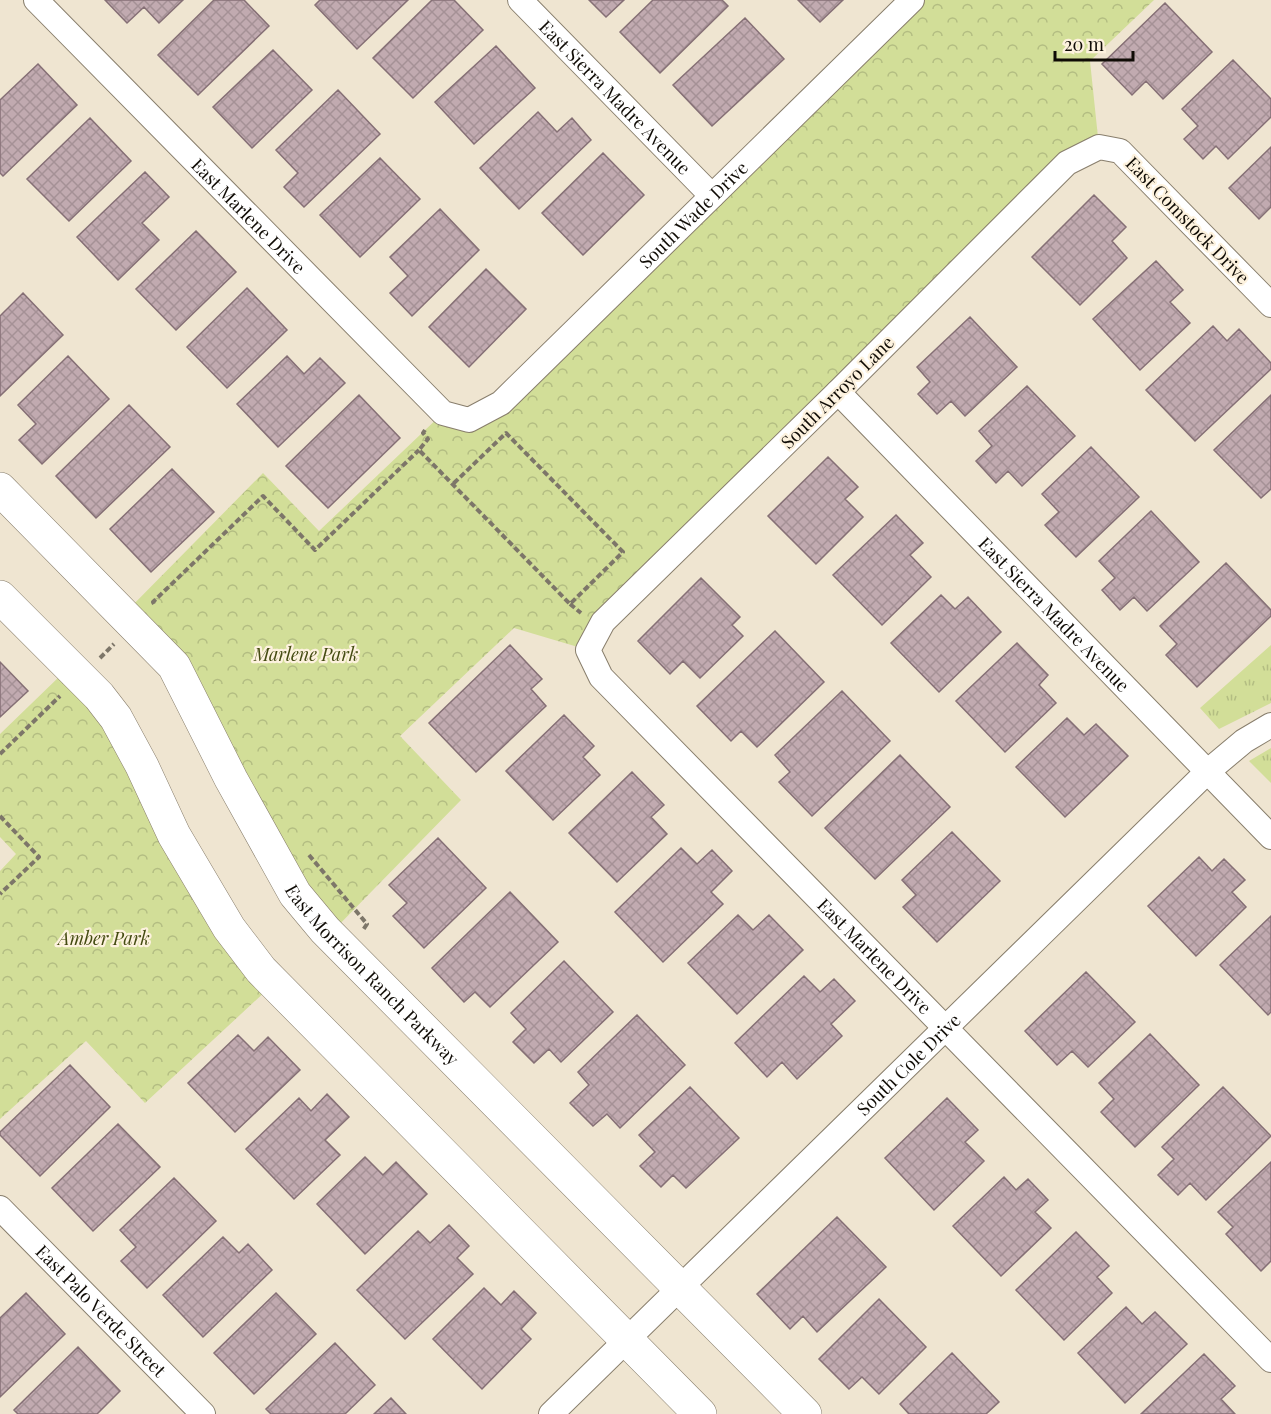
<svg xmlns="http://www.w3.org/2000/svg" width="1271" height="1414" font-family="'Playfair Display',serif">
<defs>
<pattern id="grass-tufts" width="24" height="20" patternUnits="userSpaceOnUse" patternTransform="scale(1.5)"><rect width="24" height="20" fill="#d2de98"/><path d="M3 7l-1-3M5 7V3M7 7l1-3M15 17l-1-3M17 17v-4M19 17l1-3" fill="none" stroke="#b3bd82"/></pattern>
<pattern id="park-crowns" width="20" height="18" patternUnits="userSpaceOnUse" patternTransform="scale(1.5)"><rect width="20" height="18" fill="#d2de98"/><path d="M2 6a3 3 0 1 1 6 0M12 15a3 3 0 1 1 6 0" fill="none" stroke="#b3bd82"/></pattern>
<pattern id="building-cross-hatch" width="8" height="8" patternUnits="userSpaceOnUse" patternTransform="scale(1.5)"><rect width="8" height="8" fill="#c1aab0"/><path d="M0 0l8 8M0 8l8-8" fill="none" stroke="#a59196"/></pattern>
</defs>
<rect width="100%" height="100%" fill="#efe5d1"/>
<path fill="url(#grass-tufts)" d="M1271,645V703L1219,729L1200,708Z
M1271,748V783L1249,761Z"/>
<path fill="url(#park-crowns)" d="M912,0H1154L1090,61L1099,147L588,650L514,628L400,736L461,800L330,934L123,615L263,473L319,531L443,413L469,420Z
M61,675L98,710L268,989L145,1103L86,1041L0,1119V871L16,854L0,837V734Z"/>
<path fill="url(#building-cross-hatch)" stroke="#856f75" stroke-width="1.5" d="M105,0H183L159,23L144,7L127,23Z
M214,0H244L269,26L198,95L158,55Z
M320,0H408L357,49L315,5Z
M432,0H454L483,30L413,98L373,58Z
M589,0H624L606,17Z
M653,0H722L728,6L660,73L620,32Z
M798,0H843L820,22Z
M1165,3L1212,52L1163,99L1146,81L1132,95L1102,64Z
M745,18L784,59L712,126L673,85Z
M496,46L535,88L474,144L435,102Z
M273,50L312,90L252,148L213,107Z
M1233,60L1271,99V117L1228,159L1216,146L1203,159L1184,139L1198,126L1182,109Z
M38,64L77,105L3,176L0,173V100Z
M338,90L380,134L304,207L284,187L298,173L276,150Z
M538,112L557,132L572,118L591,140L519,209L480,168Z
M90,118L131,161L69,221L27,179Z
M1271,147V207L1259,219L1229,188Z
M603,153L644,195L583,255L542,213Z
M380,158L420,199L360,257L320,215Z
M145,172L169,197L142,223L159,240L118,280L77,237Z
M1094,195L1126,227L1112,241L1127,258L1080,305L1032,257Z
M440,209L479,250L412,316L390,293L408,276L390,257Z
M196,231L236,272L176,330L136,289Z
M1156,261L1183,290L1170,302L1190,323L1140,370L1093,319Z
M486,269L526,309L469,367L429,327Z
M247,288L287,330L227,388L187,347Z
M23,293L63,335L0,396V316Z
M970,317L1017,367L965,416L951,401L937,414L918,394L930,382L917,367Z
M1213,326L1227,341L1239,329L1271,363V369L1195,441L1146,390Z
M68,356L109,399L42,464L19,440L36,424L18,405Z
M287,356L304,374L320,358L345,383L278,447L237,404Z
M1027,386L1075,436L1022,486L1008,471L996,483L976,461L992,446L979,431Z
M359,395L400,438L328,508L286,466Z
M1271,395V489L1261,498L1214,450Z
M129,405L170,447L96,518L56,476Z
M1091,447L1139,497L1076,557L1045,525L1059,512L1042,494Z
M828,457L858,487L845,499L863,517L816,564L768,516Z
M172,469L214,512L151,572L110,529Z
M1151,511L1199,562L1147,611L1134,597L1120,610L1102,590L1115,578L1099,561Z
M896,515L923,543L910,555L931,577L882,625L833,575Z
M1226,563L1271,610V616L1197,687L1166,655L1177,644L1160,626Z
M701,578L740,617L732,625L743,636L700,678L683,661L670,674L638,641Z
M941,595L955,609L968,597L1001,632L939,692L891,643Z
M775,631L824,682L757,747L741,731L731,741L697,706Z
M1017,643L1048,675L1039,685L1056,703L1005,752L956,701Z
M510,645L542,679L531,689L546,706L476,772L429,723Z
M0,662L28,691L0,717Z
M842,691L890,741L812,816L779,782L790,772L775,755Z
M564,715L594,746L583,757L600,775L553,820L506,771Z
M1067,718L1084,735L1096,724L1128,756L1065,817L1016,767Z
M900,755L950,807L875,879L825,828Z
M632,772L664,805L651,817L667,834L617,882L569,833Z
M952,832L1000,881L937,942L903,907L916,895L902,880Z
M438,838L486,888L424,948L393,916L407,903L389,885Z
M681,848L697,864L712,850L732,871L711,892L723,904L663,962L615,912Z
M1199,857L1212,871L1224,859L1245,880L1232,892L1246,907L1196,956L1148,906Z
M510,892L558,942L490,1007L475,992L464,1002L432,968Z
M738,915L753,930L769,915L803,950L737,1014L688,963Z
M1271,916V1012L1268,1015L1220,965Z
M564,961L613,1012L561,1062L549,1049L534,1063L513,1042L526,1029L511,1013Z
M1086,972L1135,1022L1088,1067L1072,1051L1057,1065L1025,1031Z
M804,976L820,992L834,979L855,1001L831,1024L842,1036L797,1079L782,1062L767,1077L735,1043Z
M637,1015L685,1065L620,1128L607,1114L593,1126L570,1103L589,1085L578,1072Z
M1150,1034L1199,1085L1135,1147L1101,1112L1114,1099L1099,1083Z
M238,1035L254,1051L268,1037L300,1070L235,1132L188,1083Z
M70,1065L110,1107L40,1176L0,1135V1132Z
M690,1087L739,1138L686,1188L673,1175L661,1187L640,1166L655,1152L639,1135Z
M1223,1087L1271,1136L1206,1200L1190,1183L1178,1195L1158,1175L1174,1159L1162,1147Z
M327,1094L349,1117L325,1140L340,1155L294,1199L246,1149L299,1098L311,1111Z
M947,1098L978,1130L965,1142L984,1161L934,1210L885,1158Z
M118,1124L160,1167L93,1231L52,1188Z
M365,1157L383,1175L396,1162L427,1194L365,1254L317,1204Z
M1271,1162V1261L1261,1271L1226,1234L1233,1227L1218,1212Z
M1004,1177L1016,1190L1028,1179L1048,1200L1035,1212L1051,1228L1001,1276L953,1226Z
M174,1178L216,1221L147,1288L121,1261L136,1247L120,1230Z
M837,1217L886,1267L817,1332L803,1316L790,1329L757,1294Z
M449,1225L469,1246L457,1258L473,1274L405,1339L357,1290L418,1231L430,1243Z
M1076,1232L1109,1266L1097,1277L1112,1293L1064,1340L1016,1290Z
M223,1237L239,1253L248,1244L272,1270L203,1337L163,1295Z
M484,1288L501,1305L514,1291L536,1313L521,1329L531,1339L482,1389L433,1339Z
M26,1293L65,1334L0,1397V1318Z
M276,1293L316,1334L254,1394L214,1353Z
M879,1299L926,1347L879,1394L862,1377L849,1389L819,1359Z
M1126,1307L1142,1324L1155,1312L1187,1344L1125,1403L1078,1353Z
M335,1343L375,1385L345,1414H271L266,1409Z
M78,1347L120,1391L97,1414H18L14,1410Z
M952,1353L999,1402L986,1414H909L900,1404Z
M1204,1354L1235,1386L1221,1399L1235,1414H1141Z
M391,1398L406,1414H374Z"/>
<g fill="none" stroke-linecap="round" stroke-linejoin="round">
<defs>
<g id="street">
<path id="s1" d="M36,0L443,413L469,420L501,403L912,0"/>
<path id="s2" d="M520,0L712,196"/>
<path id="s3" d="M1271,305L1120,151L1099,147L1067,163L838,392L603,622L588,650L601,677L1271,1360"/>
<path id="s4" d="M838,392L1271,837"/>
<path id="s5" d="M0,1208L203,1414"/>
<path id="s6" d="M551,1414L1207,772L1244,741L1271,725"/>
</g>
<g id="secondary">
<path id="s7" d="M0,489L174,666L231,779L295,894L325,930L805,1414"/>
<path d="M0,597L99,696L116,718L142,766L174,835L229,928L261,970L700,1414"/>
</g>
</defs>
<use href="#street" stroke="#887e6c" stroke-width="26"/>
<use href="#secondary" stroke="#887e6c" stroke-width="34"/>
<path stroke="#7d7669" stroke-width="4" stroke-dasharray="6 3" stroke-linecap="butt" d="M425,430L423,433L428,439L419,450L570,604L623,552L506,433L453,484
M154,604L153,602L263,496L315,550L419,450
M570,604L581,613
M100,658L114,644
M0,754L60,696
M0,816L39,857L0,894
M309,855L367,924L363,930"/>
<use href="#street" stroke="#fff" stroke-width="24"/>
<use href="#secondary" stroke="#fff" stroke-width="33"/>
</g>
<g text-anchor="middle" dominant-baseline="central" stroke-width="4.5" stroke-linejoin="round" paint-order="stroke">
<g font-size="18" fill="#0f0b05" stroke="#fdf2de">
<text stroke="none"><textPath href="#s2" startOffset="136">East Sierra Madre Avenue</textPath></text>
<text stroke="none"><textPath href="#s1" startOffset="912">South Wade Drive</textPath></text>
<text stroke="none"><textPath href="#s1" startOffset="303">East Marlene Drive</textPath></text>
<text transform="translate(1188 220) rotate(46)">East Comstock Drive</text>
<text transform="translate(837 392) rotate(-45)">South Arroyo Lane</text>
<text stroke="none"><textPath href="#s4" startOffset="310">East Sierra Madre Avenue</textPath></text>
<text stroke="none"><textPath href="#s3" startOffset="1378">East Marlene Drive</textPath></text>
<text stroke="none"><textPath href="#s7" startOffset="618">East Morrison Ranch Parkway</textPath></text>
<text stroke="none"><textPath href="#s6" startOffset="500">South Cole Drive</textPath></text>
<text stroke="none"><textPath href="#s5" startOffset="144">East Palo Verde Street</textPath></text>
</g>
<g font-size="18" font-style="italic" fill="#444b11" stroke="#fdf2de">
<text x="306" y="654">Marlene Park</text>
<text x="104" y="938">Amber Park</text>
</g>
</g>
<path d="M1055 51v9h78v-9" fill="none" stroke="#0f0b05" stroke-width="3"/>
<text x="1064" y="51" font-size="18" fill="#0f0b05" stroke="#fdf2de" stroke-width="4.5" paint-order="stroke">20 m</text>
</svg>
